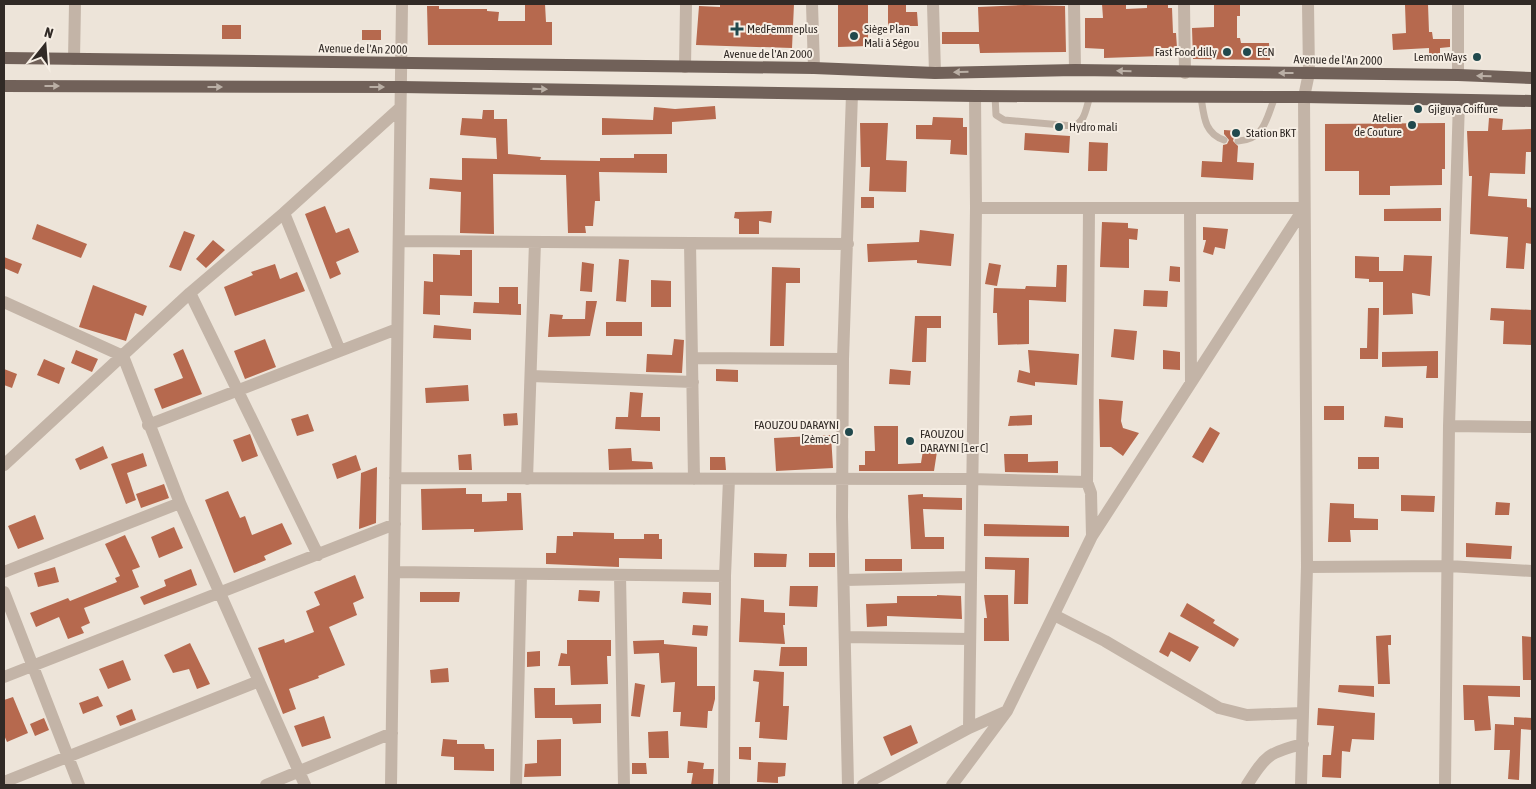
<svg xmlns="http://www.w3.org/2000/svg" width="1536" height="789" font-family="'Asap Condensed',sans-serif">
<rect width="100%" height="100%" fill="#ede4d9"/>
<path fill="#b6694e" d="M525,4H545L546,22H552V45H428L427,6H439V9H487V11L499,12L498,21H525Z
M720,4H794L792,48L696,45L699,6L720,7Z
M838,4H868V46L838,47Z
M888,4H906V12H917L918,26H888Z
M1102,4H1126V9L1147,8V4H1168V8H1172L1173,33H1176L1177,48H1161V56L1104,58V49L1085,48V18H1103Z
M1214,4H1240V16H1237V38H1240L1241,43H1269L1270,60L1193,59L1192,28L1214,27Z
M1428,4L1429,32H1432L1433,39H1450V47L1440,48V54H1429V48L1393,50L1392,34L1406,33L1405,5Z
M1024,5L1065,6L1066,52L980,53L979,44H942V32H979L978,7Z
M222,25H241V39H222Z
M362,30H381V40H362Z
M715,106L716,119L672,122V134L602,135V118L653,120L654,107L675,109Z
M483,110H494V119H507L508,154L541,157L540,160L600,161V158H634V154H667V173L599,172L600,201H595L593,226H585L586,233H568L566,175L493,174L494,234L460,233L461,192L429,189L430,178L462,180V158L497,159L496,138L460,135L462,118L482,119Z
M933,117L963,118V127H967V155L950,154L951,140L916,139V125H932Z
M1489,118L1503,119L1502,130L1532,129V152H1526L1525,174L1490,173L1488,196L1527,199V207L1532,208V244L1526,243L1524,269L1506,268L1508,237L1470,234L1472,176H1469L1467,131H1488Z
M860,123H888L886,160L907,161L906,192L869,191L870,167H861Z
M1445,123V169H1442V185L1390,186V195H1359V171H1325V124Z
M1224,130L1239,131L1238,136L1234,137L1233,141L1238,146L1237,162L1254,163L1253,180L1201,177L1202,161L1222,162L1223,145L1227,144L1229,140L1224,134Z
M1025,133L1070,136L1069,153L1024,150Z
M1089,142L1108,143L1107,171H1088Z
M861,197H874V208H861Z
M325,206L336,233L349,228L359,252L336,262L341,274L330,279L305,214Z
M1441,208V221H1384V209Z
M772,211L771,223L759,221V234H739V219L734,218L735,212Z
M1102,222L1128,223V228L1138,229L1137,240L1129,239V268L1100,267Z
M37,224L87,244L81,258L32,239Z
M1203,227L1228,229L1225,249L1215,247L1213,255L1203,252L1206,240H1203Z
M920,230L954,234L951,266L917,263V260L868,262L867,244L919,242Z
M184,231L195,235L181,271L169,267Z
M213,240L225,250L206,268L196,259Z
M460,250H472V296L440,295V315L423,314L424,281L433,282V254L460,255Z
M1404,255L1432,256L1430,296L1412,293L1413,314L1383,315V282H1369V279L1355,278V256L1379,257V271H1403Z
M4,257L22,264L18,274L4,268Z
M619,259L629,260L626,302L616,301Z
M582,262L594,264L592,292L580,291Z
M989,263L1001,265L997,286L985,284Z
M275,264L280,279L297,272L305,291L235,316L224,287L253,275L251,272Z
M1057,265H1067L1066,302L1029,300V344L998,345L997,313H993L994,288L1025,289L1026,286L1056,287Z
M1170,266L1180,267V282L1169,281Z
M772,267L800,268V283H786L784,346H770Z
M651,280L671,281V307H651Z
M93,285L147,306L143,316L135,313L126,341L79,327Z
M499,287H518V304H521V315L473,313L474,302L499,303Z
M1144,290L1168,291L1167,307L1143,306Z
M586,301H597L590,336L548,337L550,314L563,315L562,319H585Z
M1368,308H1379L1378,359H1360V348H1367Z
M1491,308L1532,310V345L1503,344L1504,321L1490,320Z
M915,316H941V328H927L926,362H912Z
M606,322H642V336H606Z
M434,325L471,329V340L433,338Z
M1114,329L1137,331L1134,360L1111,357Z
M265,339L276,367L245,379L234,351Z
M674,339L684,340L682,373L646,372L647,354L672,355Z
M183,349L202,394L162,409L154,389L183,378L173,354Z
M76,350L98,359L92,372L71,363Z
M1028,350L1079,354L1077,385L1035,382V386L1017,382L1019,370L1030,373Z
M1163,350L1180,352V370L1163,369Z
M1438,351V378H1426L1427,366L1382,367V352Z
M44,359L65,368L59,384L37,375Z
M4,369L17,374L12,388L4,385Z
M716,369L738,370V382L716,381Z
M890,369L911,371L910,385L889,384Z
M468,385L469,401L426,403L425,388Z
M630,392L643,393L641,417H660V431L615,429L616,417H628Z
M1099,399L1123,401L1121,421L1123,428L1139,433L1123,456L1111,447H1100Z
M1324,406H1344V420H1324Z
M517,413L518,425L504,426L503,414Z
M308,414L314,431L297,436L291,419Z
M1032,415V425L1008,426L1010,416Z
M1385,416L1403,418V428L1384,427Z
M874,426H898V464L921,463L924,444L938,445L934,471H859V465H865V451H875Z
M1210,427L1220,433L1203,463L1192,457Z
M250,434L258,456L242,462L233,440Z
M831,435L833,468L776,471L774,438Z
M103,446L108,458L80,470L75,459Z
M631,448L632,461L652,462L653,469L609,470L608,449Z
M143,453L147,466L127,473L136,500L126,504L111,464Z
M471,454L472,470H459L458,455Z
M1004,454H1028V462L1058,461V473L1005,472Z
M356,455L361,470L337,479L332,464Z
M710,457H725L726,470H710Z
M1358,457H1379V469H1358Z
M377,467L376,523L359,529L361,473Z
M164,484L169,498L141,508L136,494Z
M466,488V494H482V502L507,501V493H521L523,530L474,532V529L422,530L421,489Z
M228,491L240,518L245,516L252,535L282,523L292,544L264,556L266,560L234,573L205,500Z
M923,494V497L962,498V510L923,509L925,537H944V549H911L908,495Z
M1401,495L1435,496L1434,512L1401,511Z
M1496,502L1510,503L1509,515H1495Z
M1330,503L1354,504V518L1378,519V530H1350L1351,542H1328Z
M35,515L44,539L18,549L8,526Z
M984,524L1069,526V537L984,536Z
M174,527L183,548L159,558L151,537Z
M573,532L614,533V539H644V534H659V539H662V559L619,558V567L546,564V553H556L557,536H573Z
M125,535L140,567L132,570L139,587L84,608L90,623L81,627L84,633L68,639L59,617L36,627L30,613L68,598L70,601L117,582L115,578L120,576L105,544Z
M1466,543L1512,546L1511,559L1466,557Z
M754,553L787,554L786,567H754Z
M809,553H835V567H809Z
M985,557L1029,558L1028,604H1014L1015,570L985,569Z
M865,559H902V571H865Z
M55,567L59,582L38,587L34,573Z
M191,569L197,585L144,605L140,597L166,586L164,580Z
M355,575L364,598L353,603L357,615L329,627L345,665L318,676L319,678L289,689L296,709L283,714L258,648L284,639L285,643L314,632L306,611L320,605L314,592Z
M790,586H818L817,607L789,606Z
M579,590L600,591L599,602L578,601Z
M420,592H460L459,602H420Z
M683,592L711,593V605L682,603Z
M937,595L961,596L962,619L887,616V626L867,627L866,604L897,603V596H937Z
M984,595H1008L1009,641H984V618H987Z
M741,598L764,600V612L785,613V625H783L785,644L739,642Z
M1187,603L1215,620L1213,623L1239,639L1234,647L1180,616Z
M693,625L708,626L707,636L692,635Z
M1169,632L1199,647L1190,662L1171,651L1168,657L1159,652Z
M1391,635V645H1388L1390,684H1378L1376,636Z
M1522,636L1532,637V680H1523Z
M567,640H611V656H607L608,684L571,685L570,666H558L561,653L567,654Z
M664,640V644L697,647V686H715V699L712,711H708L707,728L680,726L681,712H673L675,682L661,683L659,653L634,654L633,641Z
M190,643L210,684L197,689L189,669L173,673L164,655Z
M781,647H807V666H779Z
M540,651V666L527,667V652Z
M123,660L131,680L108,689L99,669Z
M448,668L449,682L431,683L430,670Z
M754,670L784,672L783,706H789L787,740L759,738L760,722H755L759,682L753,681Z
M635,683L645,685L640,717L631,716Z
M1339,685L1374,686V697L1338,692Z
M1463,685L1520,686V697L1488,696L1491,730L1475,731L1474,720H1464Z
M534,688H555V705L601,704V723L573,724L572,718H535Z
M98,696L103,706L83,714L79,703Z
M13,697L28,733L7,742L4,735V700Z
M1318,708L1375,713L1374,740L1352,739L1350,752L1342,751L1341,778L1322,777L1323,755H1331L1334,726L1317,725Z
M132,709L136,720L120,726L116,716Z
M324,716L331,738L302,747L294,726Z
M1514,717L1532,718V730L1521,729L1519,780L1508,779L1510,750H1494L1495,724L1514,725Z
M44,718L49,730L35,736L30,724Z
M911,725L918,743L891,756L883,737Z
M668,731L669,758H649L648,732Z
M443,739L457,740V744H484L485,749H494V771L454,770V757L441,756Z
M561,739V776L524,777L525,764L537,763V740Z
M739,747H751V760L739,759Z
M688,761L704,763L703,769H714L713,785H691L693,773H687Z
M758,762L786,763L785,776L778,777V783L757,782Z
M632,763H646L647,774H632Z"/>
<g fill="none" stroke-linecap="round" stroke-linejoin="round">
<path stroke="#c3b4a7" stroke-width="7" d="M995,96L996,115L1004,120L1073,126C1085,123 1086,108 1090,96
M1201,97C1204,116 1204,133 1224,140
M1238,141C1265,139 1266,119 1275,97"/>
<path stroke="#c3b4a7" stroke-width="12" d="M933,4L935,73
M1074,4L1075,70
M1184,4L1185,73
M74,59L75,4
M685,67L686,4
M1458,75V4
M976,208H1304
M1089,208L1087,482L1091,493L1092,536
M1190,208L1191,383
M284,213L340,351
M399,241L848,244
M690,243L694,479
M190,293L318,555
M4,302L123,356L180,503L305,785
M692,358L843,359
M531,376L693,382
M148,425L397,329
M1449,426L1532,427
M4,465L190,293L284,213L400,108
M395,478L971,479L1087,482
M527,479L535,242
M1307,567L1449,566L1532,571
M4,572L180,503
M394,572L725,576
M620,575L624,785
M845,580L971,577
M4,592L79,785
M1054,615L1105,641L1219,708L1247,715L1303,713
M846,637L969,639
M4,677L395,524
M969,728L976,208L975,96
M4,782L259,681
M266,785L392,733
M391,785L402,4
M516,785L521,574
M724,785L725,576L729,479
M848,785L842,517L843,359L852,94
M863,785L969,728L1005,712
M952,785L1007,711L1092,536L1304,208
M1247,785C1265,756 1269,752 1303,744
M1301,785L1307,567L1304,97L1309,73L1308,4
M1445,785L1449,426L1459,101"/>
<path stroke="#c3b4a7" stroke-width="12" d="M812,4L814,68"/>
<path stroke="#716159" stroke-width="12" d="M4,58L814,68L935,73L1075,70L1458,75L1532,78
M4,86L401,87L975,96L1304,97L1532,101"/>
</g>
<defs><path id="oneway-solid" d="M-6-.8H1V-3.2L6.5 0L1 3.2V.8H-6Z" transform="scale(1.25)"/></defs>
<g fill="#baafa5">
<use href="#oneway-solid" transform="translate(1124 71) rotate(-179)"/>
<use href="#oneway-solid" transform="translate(961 72) rotate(179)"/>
<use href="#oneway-solid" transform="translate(1286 73) rotate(-180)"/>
<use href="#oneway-solid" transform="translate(1484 76) rotate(-178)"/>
<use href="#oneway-solid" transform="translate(52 86)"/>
<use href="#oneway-solid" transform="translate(215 87)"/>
<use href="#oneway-solid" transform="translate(377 87)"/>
<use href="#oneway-solid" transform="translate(540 89) rotate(1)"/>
</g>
<g fill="#21494d" stroke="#f6eee4" stroke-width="2">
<path d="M734.5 21.5h5v5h5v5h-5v5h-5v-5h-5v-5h5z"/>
<circle cx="854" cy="36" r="5"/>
<circle cx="1227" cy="52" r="5"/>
<circle cx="1247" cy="52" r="5"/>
<circle cx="1477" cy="57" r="5"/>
<circle cx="1418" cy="109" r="5"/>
<circle cx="1412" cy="125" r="5"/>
<circle cx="1059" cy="127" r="5"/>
<circle cx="1236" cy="133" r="5"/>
<circle cx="849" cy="432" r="5"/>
<circle cx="910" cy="441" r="5"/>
</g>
<g text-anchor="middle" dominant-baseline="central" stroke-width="4" stroke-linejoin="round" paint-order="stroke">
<g font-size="12" fill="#312a26" stroke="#f6eee4" text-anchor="start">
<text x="747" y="29">MedFemmeplus</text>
<text x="864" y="29">Siège Plan<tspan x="864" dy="14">Mali à Ségou</tspan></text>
<text x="1217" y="52" text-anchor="end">Fast Food dilly</text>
<text x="1257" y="52">ECN</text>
<text x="1467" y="57" text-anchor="end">LemonWays</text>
<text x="1428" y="109">Gjiguya Coiffure</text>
<text x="1402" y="118" text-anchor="end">Atelier<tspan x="1402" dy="14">de Couture</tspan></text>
<text x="1069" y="127">Hydro mali</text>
<text x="1246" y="133">Station BKT</text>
<text x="839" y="425" text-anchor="end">FAOUZOU DARAYNI<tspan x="839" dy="14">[2ème C]</tspan></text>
<text x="920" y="434">FAOUZOU<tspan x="920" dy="14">DARAYNI [1er C]</tspan></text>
</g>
<g font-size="12" fill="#312a26" stroke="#f6eee4">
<text transform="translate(363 49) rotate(1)">Avenue de l'An 2000</text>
<text x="768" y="54">Avenue de l'An 2000</text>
<text transform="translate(1338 60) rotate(1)">Avenue de l'An 2000</text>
</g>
</g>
<rect width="1536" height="789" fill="none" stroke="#312a26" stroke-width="10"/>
<g transform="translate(45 45) rotate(17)" stroke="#f6eee4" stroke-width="4" paint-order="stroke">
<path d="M0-4L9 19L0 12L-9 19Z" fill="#312a26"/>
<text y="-8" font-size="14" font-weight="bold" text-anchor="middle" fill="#312a26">N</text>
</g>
</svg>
